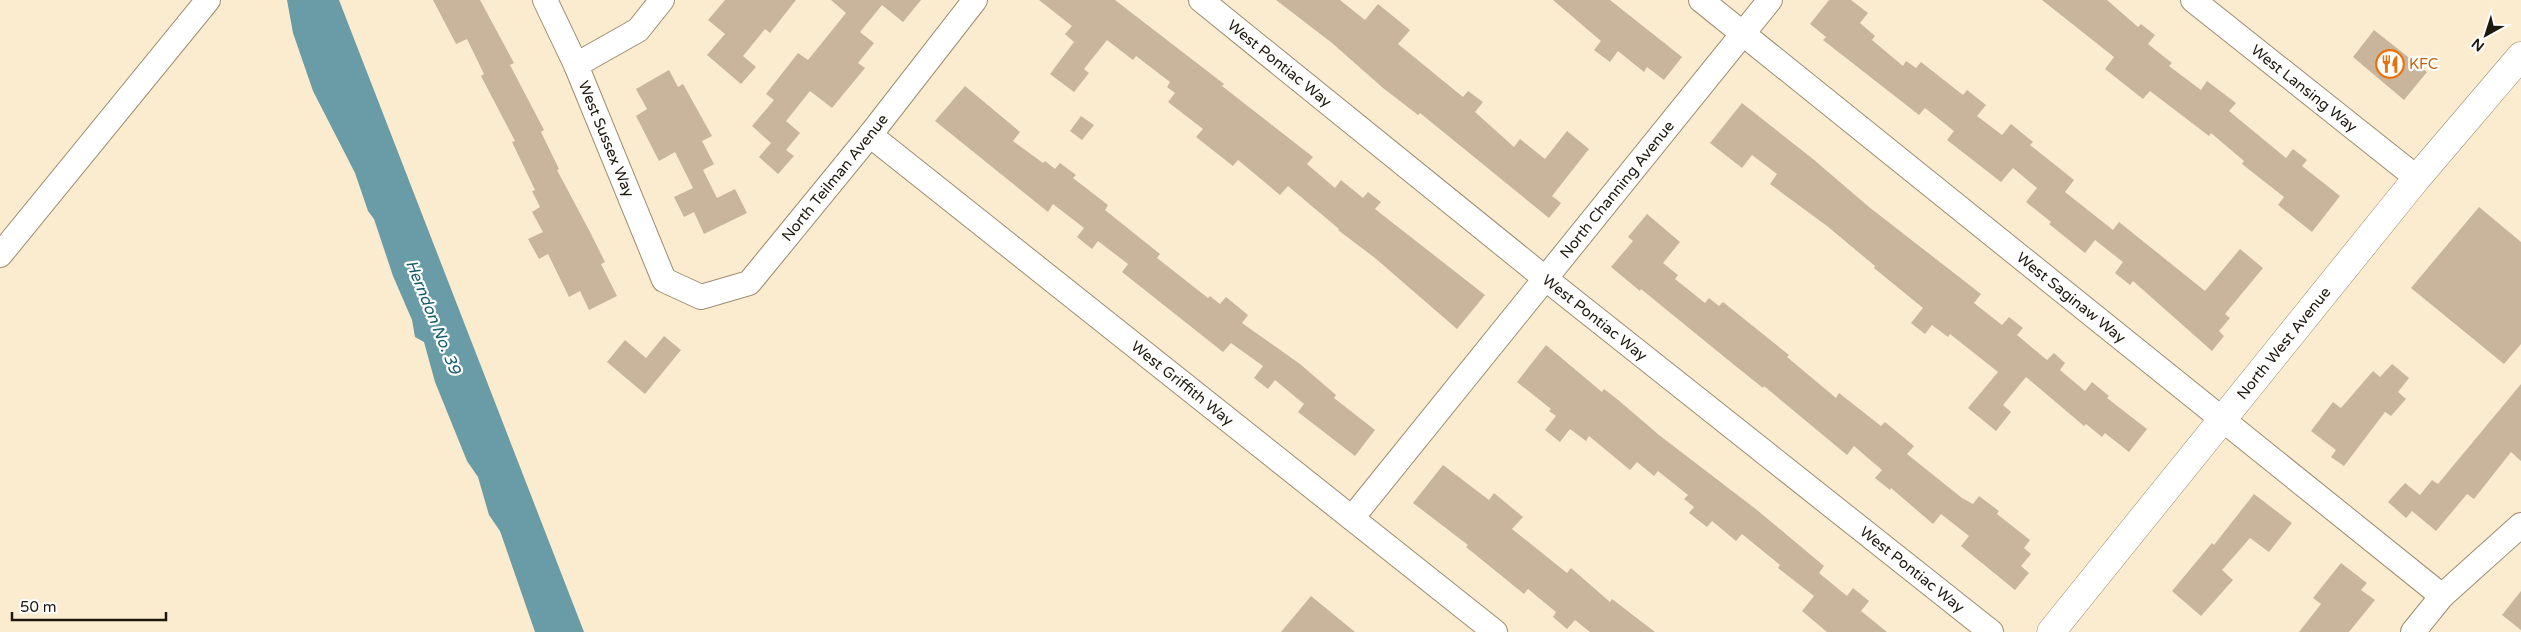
<svg xmlns="http://www.w3.org/2000/svg" width="2521" height="632" font-family="'Varela Round',sans-serif">
<rect width="100%" height="100%" fill="#fceccf"/>
<path fill="#699ca6" d="M287,0H339L584,632H535L500,531L489,515L478,477L467,461L435,382L424,342L415,337L412,320L393,276L374,219L368,211L355,173L313,91L293,33Z"/>
<path fill="#c8b59b" d="M433,0H480L514,63L510,65L544,130L541,132L559,169L557,170L590,232L605,262L601,264L617,296L589,310L580,291L569,297L548,254L539,259L528,239L543,232L532,212L540,207L532,191L535,190L512,142L515,141L481,76L484,74L467,39L456,44Z
M725,0H796L770,33L765,29L743,56L756,67L741,84L707,55L725,34L708,20Z
M831,0H921L903,22L882,5L860,32L874,43L858,63L865,68L832,108L810,91L786,121L800,133L786,150L794,156L778,174L759,157L771,143L752,126L774,100L766,94L798,53L808,60L846,13Z
M1039,0H1115L1224,84L1222,86L1313,157L1307,164L1335,188L1341,180L1363,198L1368,192L1381,202L1375,209L1485,295L1457,329L1375,258L1338,230L1339,229L1288,186L1280,195L1238,160L1233,166L1196,137L1203,129L1168,102L1175,93L1167,87L1170,82L1136,56L1133,60L1107,40L1084,69L1089,73L1074,92L1050,74L1074,42L1065,34L1072,26Z
M1276,0H1340L1365,20L1378,4L1410,30L1398,44L1463,97L1468,91L1483,102L1475,112L1514,147L1520,139L1545,159L1567,131L1589,149L1552,196L1561,203L1549,218L1420,113L1418,115L1383,88L1332,43Z
M1553,0H1610L1682,57L1664,80L1647,67L1644,72L1618,51L1610,62L1594,50L1601,41Z
M1829,0H1851L1868,13L1860,23L1875,36L1872,40L1903,66L1906,61L1916,68L1921,62L1963,95L1967,90L1986,105L1977,116L2002,135L2011,124L2033,142L2030,145L2074,180L2065,192L2113,230L2119,222L2205,291L2240,249L2263,268L2225,314L2230,318L2219,331L2224,336L2212,351L2133,281L2130,285L2115,273L2123,262L2095,240L2085,253L2049,224L2051,222L2026,202L2037,188L2013,168L2001,182L1947,140L1954,131L1925,108L1919,115L1823,40L1826,37L1810,24Z
M2042,0H2107L2138,27L2141,24L2155,35L2148,44L2172,63L2169,66L2201,90L2207,81L2236,103L2229,111L2286,158L2293,149L2307,160L2302,166L2340,196L2312,232L2278,205L2284,197L2242,164L2244,161L2211,133L2209,136L2150,91L2143,99L2105,69L2114,57Z
M2374,30L2427,72L2404,100L2353,57Z
M669,70L678,87L683,84L712,136L702,141L714,164L703,170L717,198L735,189L747,213L704,234L694,212L684,217L674,197L693,188L675,152L659,161L636,116L647,109L636,89Z
M965,86L1020,132L1013,141L1043,163L1045,161L1055,169L1060,163L1076,175L1073,178L1108,205L1105,210L1160,254L1157,258L1208,298L1210,296L1220,304L1226,297L1248,315L1242,323L1300,364L1336,395L1334,398L1375,430L1355,456L1298,412L1304,404L1275,380L1268,389L1254,378L1263,366L1231,343L1223,352L1122,272L1128,264L1098,241L1092,249L1077,237L1084,228L1053,204L1048,212L935,121Z
M1742,103L1813,159L1869,207L1981,294L1974,303L2002,325L2009,317L2023,328L2017,335L2047,360L2054,353L2065,363L2060,370L2085,391L2092,382L2109,396L2107,398L2147,429L2129,452L2105,433L2102,437L2086,424L2084,426L2026,377L2003,405L2011,412L1996,431L1968,408L1998,372L1950,334L1948,337L1932,325L1925,334L1911,323L1923,308L1874,268L1875,266L1827,226L1770,184L1777,174L1752,155L1742,168L1710,143Z
M1081,116L1094,125L1082,140L1070,131Z
M2479,207L2521,242V344L2504,364L2411,288Z
M1647,214L1680,242L1663,263L1678,275L1675,279L1705,303L1709,298L1719,306L1723,302L1789,355L1787,357L1836,398L1839,393L1881,426L1885,422L1914,446L1907,454L1962,498L1973,504L1979,496L1999,511L1997,514L2030,540L2024,548L2031,554L2021,566L2029,573L2015,590L1961,546L1969,536L1941,514L1933,524L1891,488L1890,490L1875,478L1882,470L1854,446L1847,455L1764,386L1763,388L1733,364L1641,289L1640,291L1611,267L1633,241L1628,237Z
M664,336L681,350L645,394L607,362L625,340L646,358Z
M1546,345L1602,392L1604,389L1617,399L1659,435L1757,510L1824,566L1819,573L1847,596L1853,588L1869,601L1861,611L1887,632H1827L1802,611L1814,596L1778,568L1780,565L1742,534L1736,541L1712,521L1707,527L1689,513L1694,507L1684,499L1688,495L1658,471L1654,476L1637,462L1630,470L1589,436L1586,441L1570,429L1560,442L1545,430L1556,416L1549,411L1551,409L1517,382Z
M2392,364L2409,378L2398,392L2406,399L2391,416L2385,412L2344,466L2331,457L2336,450L2311,431L2333,402L2341,408L2373,371L2380,377Z
M2521,384V461L2511,452L2474,499L2467,494L2436,531L2412,511L2406,518L2388,502L2405,483L2420,495L2432,480L2438,484Z
M1443,465L1489,500L1494,493L1523,517L1512,529L1567,573L1571,568L1610,602L1612,599L1655,632H1590L1575,620L1567,629L1553,617L1556,612L1528,589L1524,594L1466,547L1468,545L1413,503Z
M2254,494L2292,523L2269,552L2250,538L2222,570L2233,580L2201,616L2172,591L2212,543L2214,545Z
M2341,563L2367,583L2361,590L2375,600L2349,632H2299L2321,604L2313,598Z
M2521,591V630L2502,615Z
M1311,596L1355,632H1281Z"/>
<g fill="none" stroke-linecap="round" stroke-linejoin="round">
<defs>
<g id="street">
<path id="s1" d="M545,0L576,65L664,280L701,297L749,283L870,135L975,0"/>
<path id="s2" d="M1201,0L1546,279L1991,632"/>
<path id="s3" d="M1701,0L2442,596"/>
<path id="s4" d="M2193,0L2417,178"/>
<path d="M576,65L638,30L662,0"/>
<path id="s5" d="M870,135L1495,632"/>
<path d="M0,255L208,0"/>
<path id="s6" d="M1352,518L1770,0"/>
<path d="M2413,632L2442,596L2521,525"/>
</g>
<g id="secondary">
<path id="s7" d="M2051,632L2417,178L2521,56"/>
</g>
</defs>
<use href="#street" stroke="#9c8d72" stroke-width="26"/>
<use href="#secondary" stroke="#9c8d72" stroke-width="29"/>
<use href="#street" stroke="#fff" stroke-width="24"/>
<use href="#secondary" stroke="#fff" stroke-width="28"/>
</g>
<defs>
<symbol id="restaurant-ring" viewBox="-11 -11 22 22"><circle r="9.5" fill="#fff" stroke="#e8710a" stroke-width="1.5"/><path d="M-5-6h1v4h1v-4h1v4h1v-4h1v5L-1.5 .5V6h-2V.5L-5-1ZM5-6V6H3V1.5H1.5Q1.5-4 5-6Z" fill="#e8710a"/></symbol>
</defs>
<g fill-rule="evenodd">
<use href="#restaurant-ring" x="2374" y="48" width="32" height="32"/>
</g>
<g text-anchor="middle" dominant-baseline="central" stroke-width="4.5" stroke-linejoin="round" paint-order="stroke">
<g font-size="15" fill="#1d180d" stroke="#fff">
<text stroke="none"><textPath href="#s2" startOffset="101">West Pontiac Way</textPath></text>
<text stroke="none"><textPath href="#s4" startOffset="142">West Lansing Way</textPath></text>
<text stroke="none"><textPath href="#s1" startOffset="152">West Sussex Way</textPath></text>
<text stroke="none"><textPath href="#s1" startOffset="531">North Teilman Avenue</textPath></text>
<text stroke="none"><textPath href="#s6" startOffset="422">North Channing Avenue</textPath></text>
<text stroke="none"><textPath href="#s3" startOffset="475">West Saginaw Way</textPath></text>
<text stroke="none"><textPath href="#s2" startOffset="506">West Pontiac Way</textPath></text>
<text stroke="none"><textPath href="#s7" startOffset="371">North West Avenue</textPath></text>
<text stroke="none"><textPath href="#s5" startOffset="399">West Griffith Way</textPath></text>
<text stroke="none"><textPath href="#s2" startOffset="911">West Pontiac Way</textPath></text>
</g>
<g font-size="15" fill="#c56008" stroke="#fff" text-anchor="start">
<text x="2409" y="64">KFC</text>
</g>
<g font-size="16" font-style="italic" fill="#135b67" stroke="#fff">
<text transform="translate(433 317) rotate(68)">Herndon No. 39</text>
</g>
</g>
<g transform="translate(2486 35) rotate(219)" stroke="#ffffff" stroke-width="4" paint-order="stroke">
<path d="M0-4L9 19L0 12L-9 19Z" fill="#1d180d"/>
<text y="-8" font-size="14" font-weight="bold" text-anchor="middle" fill="#1d180d">N</text>
</g>
<path d="M12 612v8h154v-8" fill="none" stroke="#1d180d" stroke-width="2.5"/>
<text x="20" y="612" font-size="15" fill="#1d180d" stroke="#ffffff" stroke-width="4" paint-order="stroke">50 m</text>
</svg>
